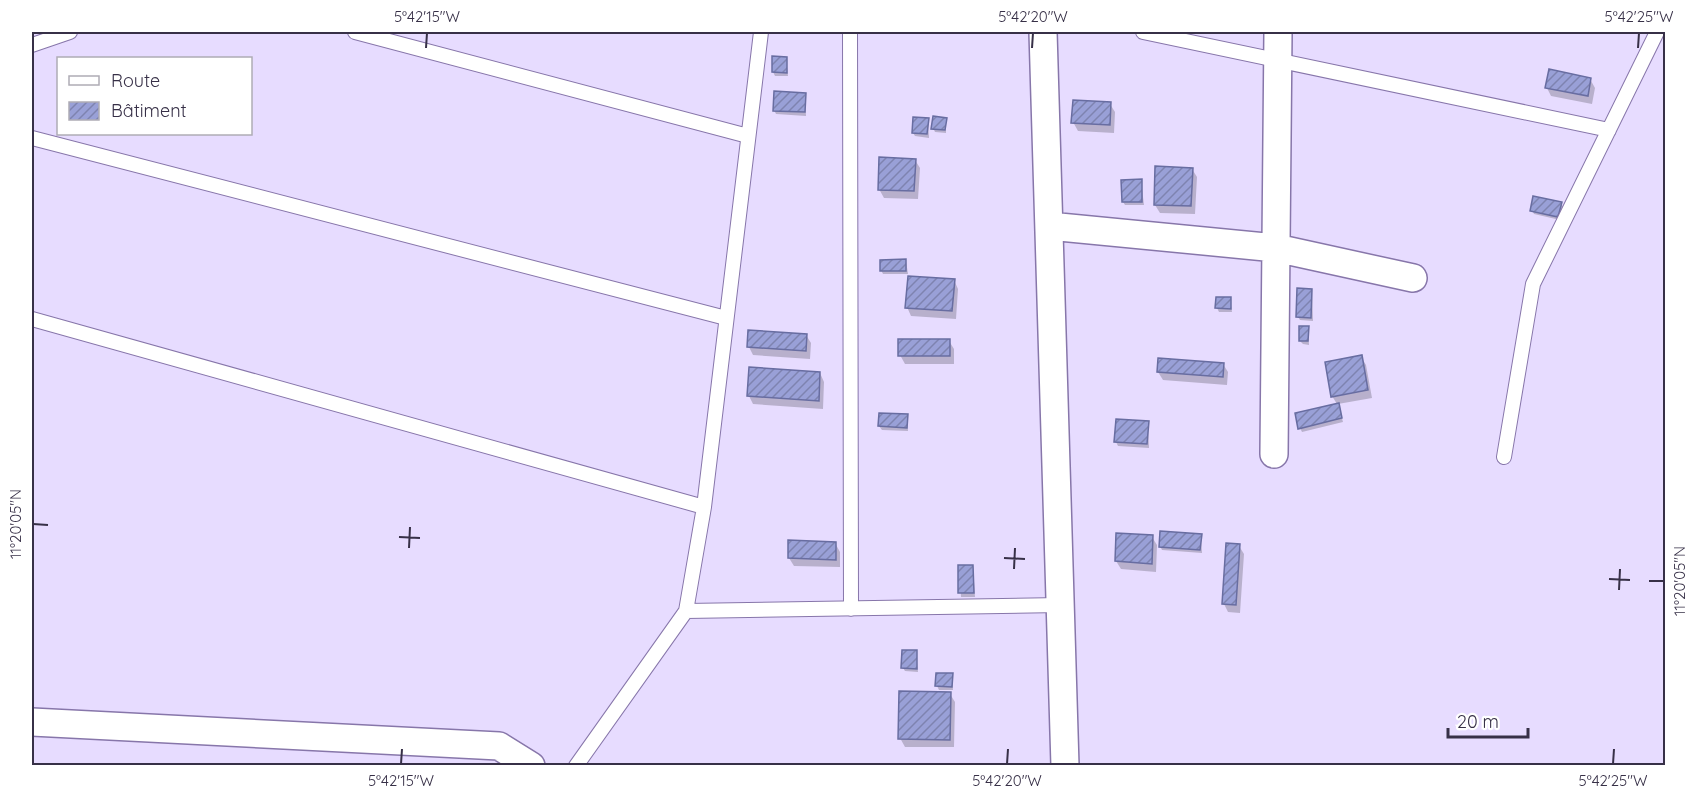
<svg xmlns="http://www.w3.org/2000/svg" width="1697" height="797" font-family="Quicksand,sans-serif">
<defs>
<pattern id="building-hatch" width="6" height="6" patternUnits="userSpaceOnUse" patternTransform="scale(1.5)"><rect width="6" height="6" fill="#99a0d7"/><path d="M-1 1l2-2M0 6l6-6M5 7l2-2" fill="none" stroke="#7e83b0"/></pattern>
</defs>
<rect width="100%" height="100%" fill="#e7dcff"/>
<path fill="#0003" d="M786,58L788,76H775L773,72Z
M1590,79L1595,88L1592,104L1551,96L1547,88Z
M805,95L806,116L776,114L774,110Z
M1110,104L1115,112L1114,133L1078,131L1073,122Z
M928,119L929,138L915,136L913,133Z
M946,119V133L935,132L933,128Z
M915,160L920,168L918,199L884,198L879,189Z
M1192,169L1197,177L1195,214L1160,213L1155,205Z
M1141,181L1144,205H1125L1123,202Z
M1561,203L1563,207L1560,220L1534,214L1532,210Z
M906,261L908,274H883L881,270Z
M954,280L958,289L956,319L911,316L907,307Z
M1312,290L1313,321L1300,320L1298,317Z
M1230,299L1232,312H1219L1217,308Z
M1308,327L1309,345L1303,344L1300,341Z
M806,335L811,343L810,359L753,355L749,347Z
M949,341L954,349V364H905L900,355Z
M1361,357L1366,365L1372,398L1338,404L1343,422L1302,432L1300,428L1337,404L1332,396Z
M1223,364L1228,372L1227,385L1163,380L1158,372Z
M820,373L824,382L823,409L753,404L749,396Z
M907,415L908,431L882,430L879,426Z
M1148,423L1149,448L1118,446L1116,442Z
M1201,536L1202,553L1162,550L1160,546Z
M1152,537L1157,545L1156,572L1121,569L1116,561Z
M835,543L840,552V567L794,566L789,558Z
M1239,546L1244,554L1240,613L1228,612L1224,604Z
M973,566L975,597H961L959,567Z
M916,652L918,672L905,671L903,668Z
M952,675L953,690H939L937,686Z
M950,694L955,702L954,747H905L900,738Z"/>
<path fill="url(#building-hatch)" stroke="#686da1" stroke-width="1.5" d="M772,56L787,57V73L772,72Z
M1549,69L1591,78L1588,96L1545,88Z
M774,91L806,93L805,112L773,111Z
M1073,100L1111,102L1110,125L1071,123Z
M933,116L947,118L945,130L931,129Z
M913,117L929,118L927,134L912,133Z
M879,157L916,159L914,191L878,190Z
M1155,166L1193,168L1191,206L1154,205Z
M1142,179V202H1122L1121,180Z
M1533,196L1562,202L1558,217L1530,211Z
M906,259V271H880V260Z
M908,276L955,279L952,311L905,308Z
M1297,288L1312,289L1311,318L1296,317Z
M1216,297H1231V309L1215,308Z
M1299,326H1309L1308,341H1299Z
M748,330L807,334L806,351L747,347Z
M898,339H950V356H898Z
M1362,355L1368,390L1331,397L1325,362Z
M1158,358L1224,363L1223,377L1157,372Z
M749,367L820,372L819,401L747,396Z
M1339,403L1342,418L1298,429L1295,413Z
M879,413L908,414L907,428L878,426Z
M1116,419L1149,421L1147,444L1114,442Z
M1160,531L1202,534L1200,550L1159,547Z
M1116,533L1153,535L1152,564L1115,561Z
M788,540L836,542V560L788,558Z
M1226,543L1240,544L1236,605L1222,604Z
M958,565H973L974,593H958Z
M902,650H917V669L901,668Z
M936,673H953L952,687L935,686Z
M899,691L951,692L950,740L898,739Z"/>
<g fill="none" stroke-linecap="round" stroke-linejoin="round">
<defs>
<path id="service" d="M355,32L748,136
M850,32L851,609
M1143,32L1609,130
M32,45L70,32
M32,138L726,318
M32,319L704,507
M1504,457L1533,284L1657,32
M686,611L704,507L761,32
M576,766L686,611L1061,605"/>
<path id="minor" d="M1043,32L1065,766
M1049,226L1276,248L1413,278
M1274,454L1278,32
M32,722L499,746L531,766"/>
</defs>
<use href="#service" stroke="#8776aa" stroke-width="16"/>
<use href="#minor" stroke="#8776aa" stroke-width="30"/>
<use href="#service" stroke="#fff" stroke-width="14"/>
<use href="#minor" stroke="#fff" stroke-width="27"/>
</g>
<path fill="none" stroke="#373047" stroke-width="2" d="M426,48L427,33M1032,48L1033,33M1638,48L1639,33M33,524L48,525M399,537L420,538M409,548L410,527M1004,558L1025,559M1014,569L1015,548M1609,579L1630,580M1649,581H1664M1619,590L1620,569M401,764L402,749M1007,764L1008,749M1613,764L1614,749"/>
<rect width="1697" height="797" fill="none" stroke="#ffffff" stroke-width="66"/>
<rect x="57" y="57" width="195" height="78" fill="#ffffff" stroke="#afacb5" stroke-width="1.5"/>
<rect x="69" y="76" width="30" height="9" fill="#ffffff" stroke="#afacb5" stroke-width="1.5"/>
<text x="111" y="87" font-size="18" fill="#373047">Route</text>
<rect x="69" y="102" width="30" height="18" fill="url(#building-hatch)" stroke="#afacb5" stroke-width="1.5"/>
<text x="111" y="117" font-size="18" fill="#373047">Bâtiment</text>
<path d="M1448 728v9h80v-9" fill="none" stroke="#373047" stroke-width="3"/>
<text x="1457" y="728" font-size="18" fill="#373047" stroke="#ffffff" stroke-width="4.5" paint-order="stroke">20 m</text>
<rect x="33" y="33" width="1631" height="731" fill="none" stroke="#373047" stroke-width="2"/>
<g font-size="15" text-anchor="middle" fill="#373047">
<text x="427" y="22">5°42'15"W</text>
<text x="1033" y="22">5°42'20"W</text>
<text x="1639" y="22">5°42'25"W</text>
<text transform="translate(16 524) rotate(-90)" y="5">11°20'05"N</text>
<text transform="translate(1680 581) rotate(-90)" y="5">11°20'05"N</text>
<text x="401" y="786">5°42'15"W</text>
<text x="1007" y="786">5°42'20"W</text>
<text x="1613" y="786">5°42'25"W</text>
</g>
</svg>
